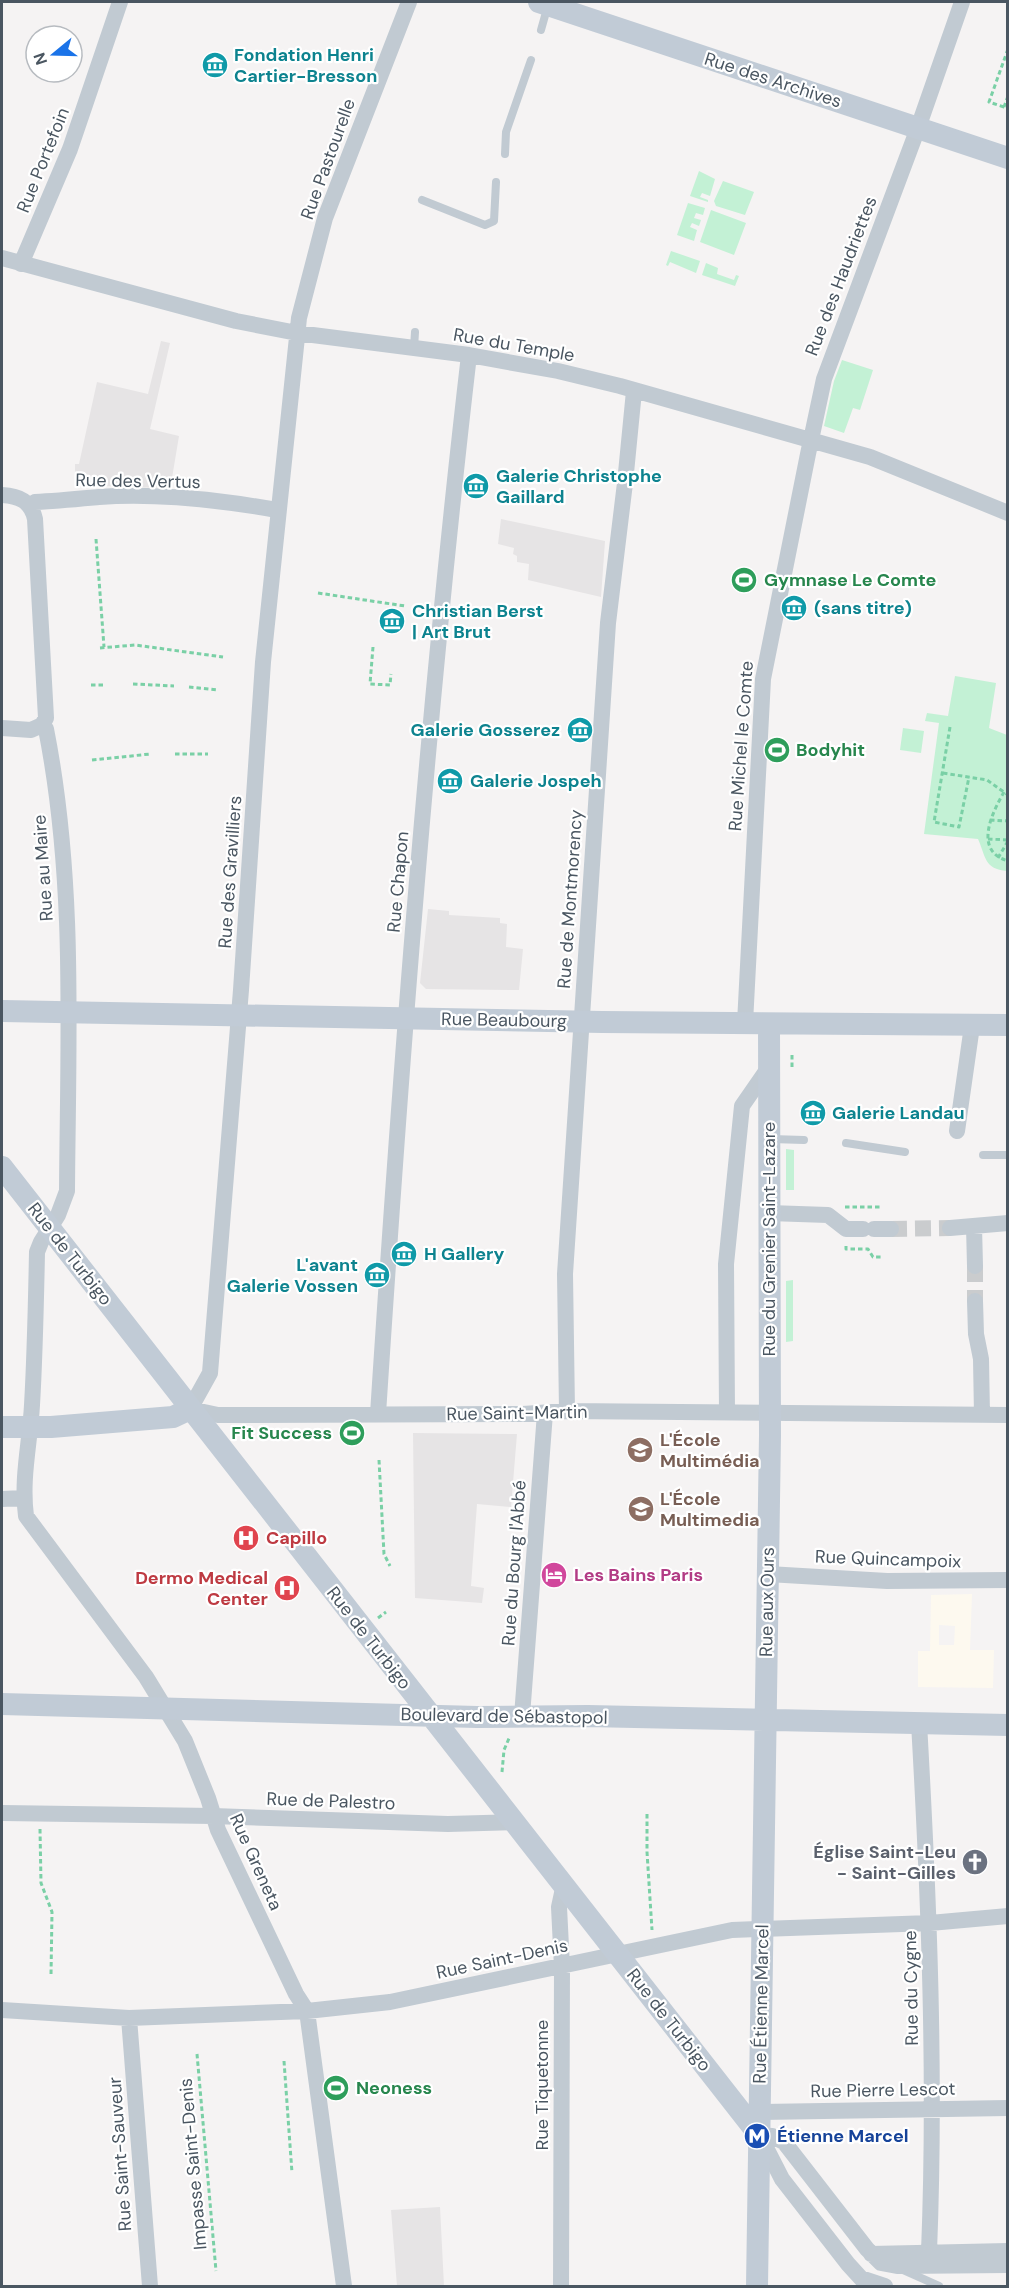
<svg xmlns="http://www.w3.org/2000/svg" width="1009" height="2288" font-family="'DM Sans',sans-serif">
<rect width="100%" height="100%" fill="#f5f3f3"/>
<path fill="#fdf9ef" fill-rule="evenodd" d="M972,1594L970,1650H994L993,1688L918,1687V1651H930L931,1595ZM939,1625L955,1626L954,1645H939Z"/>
<path fill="#e6e4e5" d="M161,341L170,343L150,429L179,436L172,478H162L161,488L75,485V464H79L97,382L148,394Z
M501,519L605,541L601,597L528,580L529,564L517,562V556L513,554L514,548L498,544Z
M428,909L449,911V915L500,918V923L507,924L506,947L523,949L519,990L426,989L420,983Z
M413,1433L517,1434L511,1507L477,1504L471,1586L484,1588L482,1603L415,1598Z
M440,2207L444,2286H397L391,2210Z"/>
<path fill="#c3f1d5" d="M699,171L715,179L710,196L702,193L700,197L708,200V202L690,196Z
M723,181L754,192L745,215L716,206L714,201Z
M688,203L705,208L703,215L696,213L694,218L701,220L699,226L692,223L690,227L697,230L694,241L677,235Z
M711,210L746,223L734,255L700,242Z
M671,251L700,261L696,273L670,262L668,266L666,265Z
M706,263L718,268L717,274L734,280L736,275L739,276L735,286L702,275Z
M842,360L873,370L860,410L853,408L844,433L824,426L834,381Z
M955,676L996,683L989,728L1007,735V871C984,869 986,857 978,839L924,834L939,723L925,721L927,713L948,716Z
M903,728L924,731L921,753L900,750Z
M786,1149L794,1150V1190H786Z
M793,1280V1341L786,1342V1281Z"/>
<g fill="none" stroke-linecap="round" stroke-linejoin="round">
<path stroke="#caccce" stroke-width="16" stroke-dasharray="16 8" stroke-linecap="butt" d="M891,1229L950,1228
M975,1266V1301"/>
<path stroke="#7ad0a6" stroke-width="3" stroke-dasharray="4.5 3" stroke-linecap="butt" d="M1008,96L1004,107L1008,108
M1004,107L989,102L1008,49
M96,539L104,647
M318,593L405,606
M373,647L370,684L390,685L391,674
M100,648L135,645L223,657
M133,684L174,686
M91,685H104
M189,687L218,690
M950,727L934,822L959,827L969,777
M175,754H208
M92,760L150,754
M943,773L987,780L1008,795
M1004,792C992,813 973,851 1008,861
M990,820L1008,821
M988,839L1008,840
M998,858L1008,841
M792,1055V1069
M845,1207H880
M846,1246V1249H868L873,1257H882
M379,1460L384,1554L390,1566
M378,1618L386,1612
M502,1772L504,1750L510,1736
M647,1814V1852L652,1930
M40,1829L41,1883L52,1912L51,1975
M197,2054L216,2271
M284,2061L292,2173"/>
<path stroke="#c1cad2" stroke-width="8" d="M541,30L548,5
M505,154L506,132L531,60
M422,200L485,225L494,221L496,182
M414,348L415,332
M771,1139L804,1140
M846,1143L905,1152
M983,1155H1008
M901,2269L939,2286"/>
<path stroke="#c1cad2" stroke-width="16" d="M409,2L325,218L299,318L263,662L241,990L210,1373L190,1409L218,1415L523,1414L567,1411L1008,1415
M2,258L236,321L297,333L469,355L558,371L620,386L870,457L1008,513
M21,264L70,149L120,2
M2,495C19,496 31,501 35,519L46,718L42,725
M30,505L35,502C56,501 77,499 99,497C157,493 220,500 277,510
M42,725L46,729C76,881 68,1037 67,1191L58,1215L41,1242L37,1252C36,1303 35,1354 32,1405C30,1443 21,1478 26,1516L146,1677L185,1741L208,1798L218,1830L296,1994L307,2011L344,2286
M2,728L31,730L42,725
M745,1023L763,679L808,454L824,379L918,128L962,2
M957,1131L971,1033L970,1024
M769,1213L828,1215L846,1229H863
M974,1226L975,1266
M950,1228L1008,1223
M874,1229H891
M975,1301L976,1334L981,1359L982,1415
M567,1411L565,1274L608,623L625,483L634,391
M727,1412L726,1264L742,1106L769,1067
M378,1414C401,1060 428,707 469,355
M2,1499L23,1498
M768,1574L887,1581L1008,1580
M522,1716L545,1413
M919,1723C929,1899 936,2076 929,2252
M2,1813L213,1816L448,1824L515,1822
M2,2010L129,2018L307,2011L390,2002L732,1930L930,1923L1008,1916
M129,2018L150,2286
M759,2112L1008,2108
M759,2135L772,2136L784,2142L867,2249L881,2263L897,2266L1008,2265
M761,2138L782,2179L848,2264L868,2286
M871,2254L1008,2251
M861,2278L885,2286
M561,2286L562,1967L559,1907L564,1884"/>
<path stroke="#c1cbd6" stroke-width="22" d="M539,2L1008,158
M2,1011L602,1022L1008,1025
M2,1167L759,2135
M2,1427H51L173,1417L190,1409
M2,1704L477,1717L588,1716L1008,1725
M757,2286L770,1435L769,1024"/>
</g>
<defs>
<symbol id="museum-disc" viewBox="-11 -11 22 22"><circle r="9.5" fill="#0f9aa8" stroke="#fff"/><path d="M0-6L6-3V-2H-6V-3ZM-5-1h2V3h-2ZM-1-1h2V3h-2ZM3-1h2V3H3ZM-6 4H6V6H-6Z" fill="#fff"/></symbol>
<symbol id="stadium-disc" viewBox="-11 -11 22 22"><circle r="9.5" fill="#2e9e5b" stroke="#fff"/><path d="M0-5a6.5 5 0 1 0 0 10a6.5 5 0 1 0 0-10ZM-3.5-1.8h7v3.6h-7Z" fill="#fff"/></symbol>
<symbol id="university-disc" viewBox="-11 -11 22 22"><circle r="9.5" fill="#8d6e63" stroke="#fff"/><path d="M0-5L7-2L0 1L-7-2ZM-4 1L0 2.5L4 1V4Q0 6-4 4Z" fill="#fff"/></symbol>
<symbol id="hospital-disc" viewBox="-11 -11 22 22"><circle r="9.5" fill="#e0444e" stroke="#fff"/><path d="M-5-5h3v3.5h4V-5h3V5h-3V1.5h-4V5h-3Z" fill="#fff"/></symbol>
<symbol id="hotel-disc" viewBox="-11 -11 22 22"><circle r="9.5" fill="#d1479c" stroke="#fff"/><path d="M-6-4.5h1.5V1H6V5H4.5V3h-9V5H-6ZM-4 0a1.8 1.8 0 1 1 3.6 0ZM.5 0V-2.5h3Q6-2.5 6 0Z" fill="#fff"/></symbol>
<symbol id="church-disc" viewBox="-11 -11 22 22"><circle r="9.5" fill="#6b7280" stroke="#fff"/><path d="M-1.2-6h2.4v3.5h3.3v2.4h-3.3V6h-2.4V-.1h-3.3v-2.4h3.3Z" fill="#fff"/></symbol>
<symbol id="metro-disc" viewBox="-11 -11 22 22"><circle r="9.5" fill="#1a4fb4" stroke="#fff"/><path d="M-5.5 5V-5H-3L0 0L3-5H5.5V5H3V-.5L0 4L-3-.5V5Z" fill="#fff"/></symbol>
</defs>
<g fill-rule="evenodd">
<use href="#museum-disc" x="200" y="50" width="30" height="30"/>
<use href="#museum-disc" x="461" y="471" width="30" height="30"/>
<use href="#stadium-disc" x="729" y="565" width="30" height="30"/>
<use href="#museum-disc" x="779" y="593" width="30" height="30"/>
<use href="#museum-disc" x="377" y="606" width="30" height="30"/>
<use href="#museum-disc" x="565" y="715" width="30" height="30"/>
<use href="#stadium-disc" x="762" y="735" width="30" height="30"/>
<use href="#museum-disc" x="435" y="766" width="30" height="30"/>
<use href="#museum-disc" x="798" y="1098" width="30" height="30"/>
<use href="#museum-disc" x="389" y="1239" width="30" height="30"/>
<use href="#museum-disc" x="362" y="1260" width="30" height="30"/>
<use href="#stadium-disc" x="337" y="1418" width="30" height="30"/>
<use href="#university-disc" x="625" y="1435" width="30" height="30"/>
<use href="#university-disc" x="626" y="1494" width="30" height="30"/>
<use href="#hospital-disc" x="231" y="1523" width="30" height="30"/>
<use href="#hotel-disc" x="539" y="1560" width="30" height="30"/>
<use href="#hospital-disc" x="272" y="1573" width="30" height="30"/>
<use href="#church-disc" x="960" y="1847" width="30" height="30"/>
<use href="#stadium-disc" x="321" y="2073" width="30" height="30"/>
<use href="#metro-disc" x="742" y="2121" width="30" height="30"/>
</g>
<g text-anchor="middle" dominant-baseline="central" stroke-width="4.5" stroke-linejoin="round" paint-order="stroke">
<g font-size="18" font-weight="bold" fill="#0d838f" stroke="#fff" text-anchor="start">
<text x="234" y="55">Fondation Henri<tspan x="234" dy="21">Cartier-Bresson</tspan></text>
<text x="496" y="476">Galerie Christophe<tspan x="496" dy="21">Gaillard</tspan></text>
<text x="814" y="608">(sans titre)</text>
<text x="412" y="611">Christian Berst<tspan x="412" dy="21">| Art Brut</tspan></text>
<text x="560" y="730" text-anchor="end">Galerie Gosserez</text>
<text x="470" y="781">Galerie Jospeh</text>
<text x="832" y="1113">Galerie Landau</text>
<text x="424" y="1254">H Gallery</text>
<text x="358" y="1265" text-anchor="end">L'avant<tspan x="358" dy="21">Galerie Vossen</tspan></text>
</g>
<g font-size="18" fill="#4a5661" stroke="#fff">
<text transform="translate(773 80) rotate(18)">Rue des Archives</text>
<text transform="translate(328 159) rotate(-70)">Rue Pastourelle</text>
<text transform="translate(43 160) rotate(-68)">Rue Portefoin</text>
<text transform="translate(841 276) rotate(-69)">Rue des Haudriettes</text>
<text transform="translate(514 345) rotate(10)">Rue du Temple</text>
<text transform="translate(138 481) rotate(1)">Rue des Vertus</text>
<text transform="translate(741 746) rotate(-86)">Rue Michel le Comte</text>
<text transform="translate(43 868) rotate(-94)">Rue au Maire</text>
<text transform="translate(230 872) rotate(-86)">Rue des Gravilliers</text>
<text transform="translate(398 882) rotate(-85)">Rue Chapon</text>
<text transform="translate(570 899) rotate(-86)">Rue de Montmorency</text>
<text transform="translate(504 1020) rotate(1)">Rue Beaubourg</text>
<text transform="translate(769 1239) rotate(-90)">Rue du Grenier Saint-Lazare</text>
<text transform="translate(70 1254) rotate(52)">Rue de Turbigo</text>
<text transform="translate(517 1413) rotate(-1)">Rue Saint-Martin</text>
<text transform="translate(888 1559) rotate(2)">Rue Quincampoix</text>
<text transform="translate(514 1563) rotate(-86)">Rue du Bourg l'Abbé</text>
<text transform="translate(767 1602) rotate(-89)">Rue aux Ours</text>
<text transform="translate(369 1638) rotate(52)">Rue de Turbigo</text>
<text transform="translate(504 1716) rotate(1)">Boulevard de Sébastopol</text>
<text transform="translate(331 1801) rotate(2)">Rue de Palestro</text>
<text transform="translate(256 1862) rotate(66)">Rue Greneta</text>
<text transform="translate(502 1959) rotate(-12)">Rue Saint-Denis</text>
<text transform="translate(911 1988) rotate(-91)">Rue du Cygne</text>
<text transform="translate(761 2004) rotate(-89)">Rue Étienne Marcel</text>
<text transform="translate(669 2020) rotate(52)">Rue de Turbigo</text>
<text transform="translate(542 2085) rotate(-90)">Rue Tiquetonne</text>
<text transform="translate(883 2090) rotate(-1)">Rue Pierre Lescot</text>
<text transform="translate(120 2154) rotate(-94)">Rue Saint-Sauveur</text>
<text transform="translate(193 2164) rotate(-95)">Impasse Saint-Denis</text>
</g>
<g font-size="18" font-weight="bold" fill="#27864d" stroke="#fff" text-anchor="start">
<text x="764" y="580">Gymnase Le Comte</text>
<text x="796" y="750">Bodyhit</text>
<text x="332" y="1433" text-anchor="end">Fit Success</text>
<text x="356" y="2088">Neoness</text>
</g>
<g font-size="18" font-weight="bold" fill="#785e54" stroke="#fff" text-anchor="start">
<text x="660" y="1440">L'École<tspan x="660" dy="21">Multimédia</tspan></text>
<text x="660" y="1499">L'École<tspan x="660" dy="21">Multimedia</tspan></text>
</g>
<g font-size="18" font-weight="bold" fill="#be3a42" stroke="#fff" text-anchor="start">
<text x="266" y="1538">Capillo</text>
<text x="268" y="1578" text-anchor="end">Dermo Medical<tspan x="268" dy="21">Center</tspan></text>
</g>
<g font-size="18" font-weight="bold" fill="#b23c85" stroke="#fff" text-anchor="start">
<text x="574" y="1575">Les Bains Paris</text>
</g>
<g font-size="18" font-weight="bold" fill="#5b616d" stroke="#fff" text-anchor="end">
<text x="956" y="1852">Église Saint-Leu<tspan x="956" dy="21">- Saint-Gilles</tspan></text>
</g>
<g font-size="18" font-weight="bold" fill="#164399" stroke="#fff" text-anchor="start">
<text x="777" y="2136">Étienne Marcel</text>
</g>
</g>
<rect width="1009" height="2288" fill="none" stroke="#4a5661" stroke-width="6"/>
<g transform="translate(54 54) rotate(251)"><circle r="28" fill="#ffffff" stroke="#b7bbc0" stroke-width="1.5"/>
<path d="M0-4.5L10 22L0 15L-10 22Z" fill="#1a73e8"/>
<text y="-9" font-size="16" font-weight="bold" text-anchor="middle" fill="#4a5661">N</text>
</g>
</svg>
